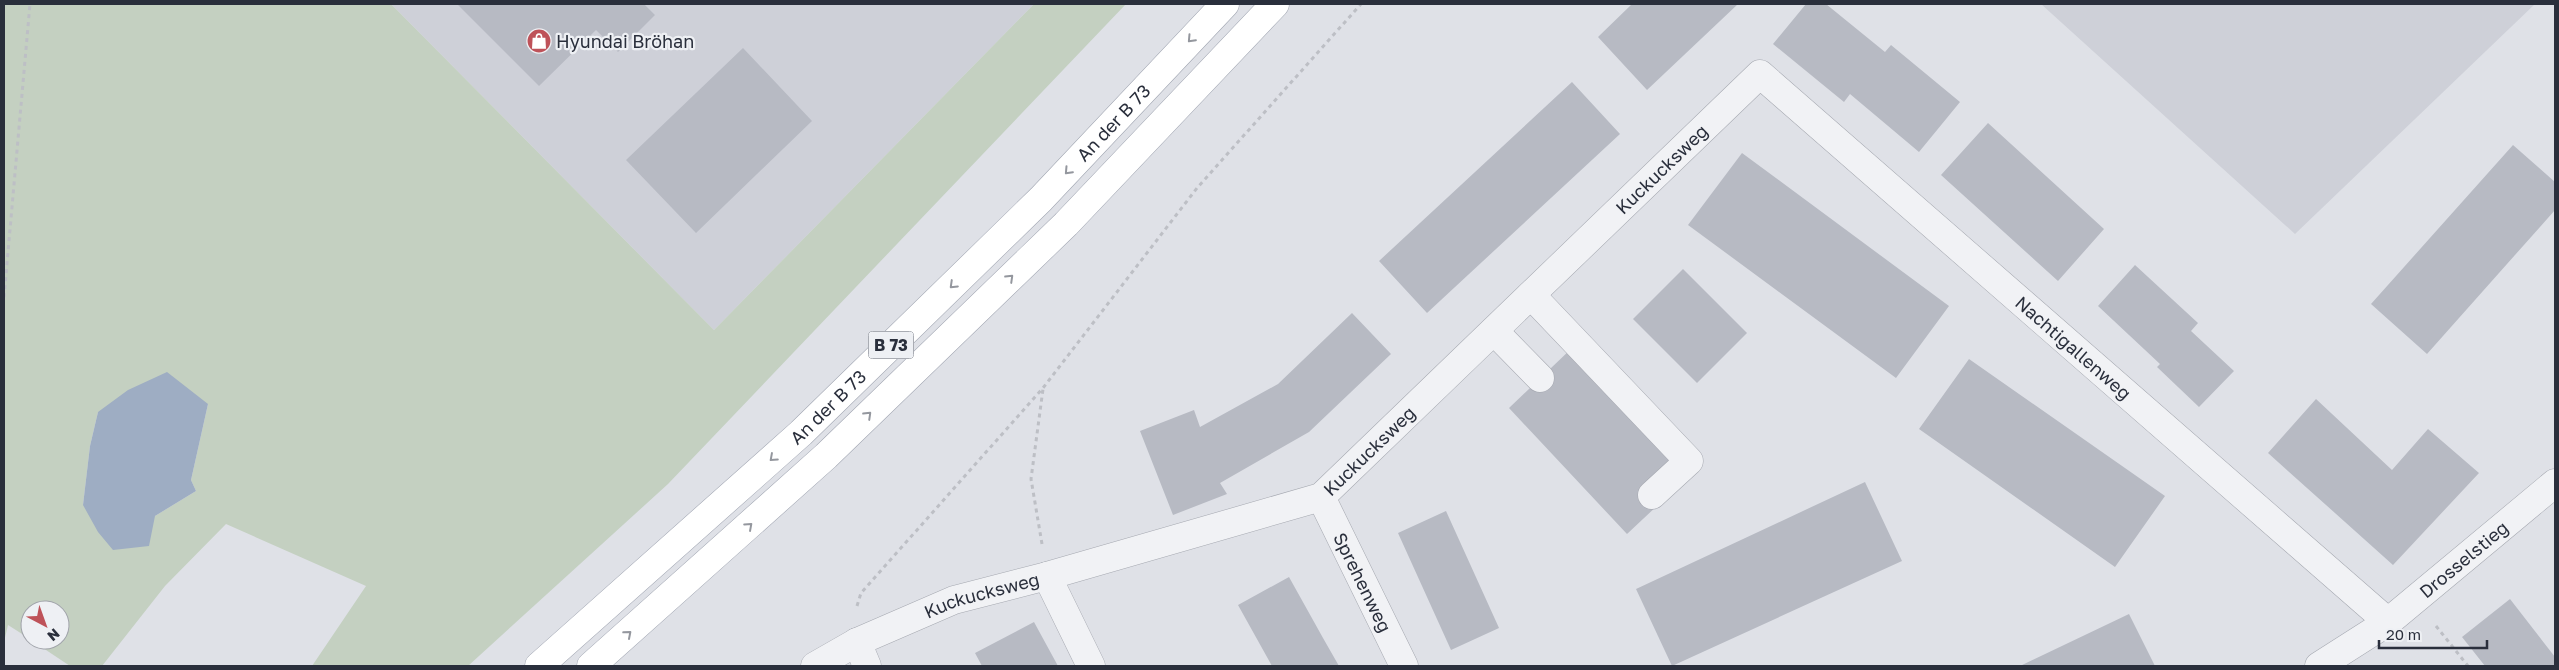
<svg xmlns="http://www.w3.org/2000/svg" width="2559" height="670" font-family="'Golos Text',sans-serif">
<rect width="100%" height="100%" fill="#dfe1e7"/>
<path fill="#ced0d8" d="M391,4H1034L714,330Z
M2041,4H2535L2295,234Z"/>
<path fill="#c4d0c1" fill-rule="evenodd" d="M4,4H391L714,330L1034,4H1126L668,484L468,666H312L366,586L226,524L165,586L102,666H70L31,640H60V610H30V639L8,625L4,642ZM208,404L191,480L196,491L155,516L83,505L90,446L98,412Z"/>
<path fill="#9eadc3" d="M167,372L208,404L191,480L196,491L155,516L149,546L113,550L98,532L83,505L90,446L98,412L128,390Z"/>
<path fill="#b7bac3" d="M457,4H644L655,15L618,52L596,30L539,86Z
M1632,4H1738L1647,90L1598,37Z
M1806,4H1826L1885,52L1891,45L1960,102L1919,152L1850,94L1844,102L1773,44Z
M743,48L812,121L696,233L626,160Z
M1572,82L1620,134L1427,313L1379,261Z
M1988,123L2104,229L2058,281L1941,175Z
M2513,145L2555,182V210L2427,354L2371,304Z
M1742,153L1949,306L1896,378L1688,225Z
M2135,265L2198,323L2191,331L2234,371L2199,407L2157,367L2160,364L2098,306Z
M1683,269L1747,333L1697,383L1633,319Z
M1352,313L1391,354L1309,432L1220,483L1227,494L1173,515L1140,431L1194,410L1200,427L1278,384Z
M1572,348L1691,474L1627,534L1509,408Z
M1969,359L2165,496L2115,567L1919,429Z
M2316,399L2392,470L2428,429L2479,473L2393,565L2268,453Z
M1865,482L1902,561L1672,666L1636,589Z
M1446,511L1499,628L1451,650L1398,533Z
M1289,577L1323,638L1339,666H1272L1238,605Z
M2510,599L2555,657V666H2485L2462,637Z
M2129,614L2155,666H2020Z
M1034,622L1058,666H982L975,653Z"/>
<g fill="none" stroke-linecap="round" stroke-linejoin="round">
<defs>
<g id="minor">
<path d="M1531,295L1689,461L1652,495"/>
<path d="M1494,331L1540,378"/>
<path id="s1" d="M1321,497L1404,666"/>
<path d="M1047,576L1091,666"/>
<path d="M857,642L867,666"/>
<path id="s2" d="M815,666L857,642L954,600L1047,576L1321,497L1760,74L2388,622"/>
<path id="s3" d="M2319,666L2388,622L2555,483"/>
</g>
<g id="major">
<path id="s4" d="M539,666L801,433L1041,199L1225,4"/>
<path d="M591,666L826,456L1066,224L1275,4"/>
</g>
</defs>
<use href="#minor" stroke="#a5a8b0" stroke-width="29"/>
<use href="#major" stroke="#a0a5b1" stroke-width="29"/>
<path stroke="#bdbfc5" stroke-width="3" stroke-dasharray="4 4" stroke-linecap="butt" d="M4,297L30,4
M1042,544L1031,479L1043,389
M857,606L861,593L1043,388L1197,188L1361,4
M2436,626L2468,666"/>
<use href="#minor" stroke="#f1f2f5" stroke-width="28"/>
<use href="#major" stroke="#fff" stroke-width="28"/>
</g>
<defs><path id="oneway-chevron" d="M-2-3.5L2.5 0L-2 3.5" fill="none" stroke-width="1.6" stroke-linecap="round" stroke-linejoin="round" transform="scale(1.25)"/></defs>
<g stroke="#94979e">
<use href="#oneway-chevron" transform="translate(1191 39) rotate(133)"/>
<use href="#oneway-chevron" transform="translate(1068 171) rotate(133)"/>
<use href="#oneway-chevron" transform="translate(1010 278) rotate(-44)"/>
<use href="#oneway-chevron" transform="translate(953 285) rotate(136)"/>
<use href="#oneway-chevron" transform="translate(868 415) rotate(-44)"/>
<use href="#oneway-chevron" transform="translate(773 458) rotate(138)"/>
<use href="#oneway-chevron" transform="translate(749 526) rotate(-42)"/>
<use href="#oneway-chevron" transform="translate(628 634) rotate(-41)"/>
</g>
<defs>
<symbol id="shop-disc" viewBox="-11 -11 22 22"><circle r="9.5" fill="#be5259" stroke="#eef0f4"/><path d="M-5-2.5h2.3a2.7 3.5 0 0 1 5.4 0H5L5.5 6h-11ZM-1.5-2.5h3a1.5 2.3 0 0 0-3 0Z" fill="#fff"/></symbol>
</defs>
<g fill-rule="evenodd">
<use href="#shop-disc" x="525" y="27" width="28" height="28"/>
</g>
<g text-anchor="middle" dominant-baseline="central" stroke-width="4.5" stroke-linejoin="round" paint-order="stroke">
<rect fill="#eef0f4" stroke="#656973" stroke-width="1" x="868.5" y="331.5" width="45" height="27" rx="4"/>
<g font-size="16" font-weight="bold" fill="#2a2f3c">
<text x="891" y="345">B 73</text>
</g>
<g font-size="18" fill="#2a2f3c" stroke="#eef0f4" text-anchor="start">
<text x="556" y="41">Hyundai Bröhan</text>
</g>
<g font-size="18" fill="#2a2f3c" stroke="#eef0f4">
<text stroke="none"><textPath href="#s4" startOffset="791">An der B 73</textPath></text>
<text stroke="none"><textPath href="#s2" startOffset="1008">Kuckucksweg</textPath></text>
<text stroke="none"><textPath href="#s2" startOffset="1561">Nachtigallenweg</textPath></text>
<text stroke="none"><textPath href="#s4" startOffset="388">An der B 73</textPath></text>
<text stroke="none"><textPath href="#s2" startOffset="602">Kuckucksweg</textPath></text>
<text stroke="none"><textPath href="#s3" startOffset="180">Drosselstieg</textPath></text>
<text stroke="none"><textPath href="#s1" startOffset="95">Sprehenweg</textPath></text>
<text stroke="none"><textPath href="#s2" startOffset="182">Kuckucksweg</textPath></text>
</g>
</g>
<rect width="2559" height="670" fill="none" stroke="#2a2f3c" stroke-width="10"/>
<g transform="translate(45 625) rotate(139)"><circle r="24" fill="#eef0f4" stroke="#a0a3aa"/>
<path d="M0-4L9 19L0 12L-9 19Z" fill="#be5259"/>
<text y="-8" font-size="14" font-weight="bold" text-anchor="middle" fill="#2a2f3c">N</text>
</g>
<path d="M2379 640v8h108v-8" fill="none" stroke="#2a2f3c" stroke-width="2.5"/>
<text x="2386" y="640" font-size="15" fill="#2a2f3c" stroke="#eef0f4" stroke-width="4" paint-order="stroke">20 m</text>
</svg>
